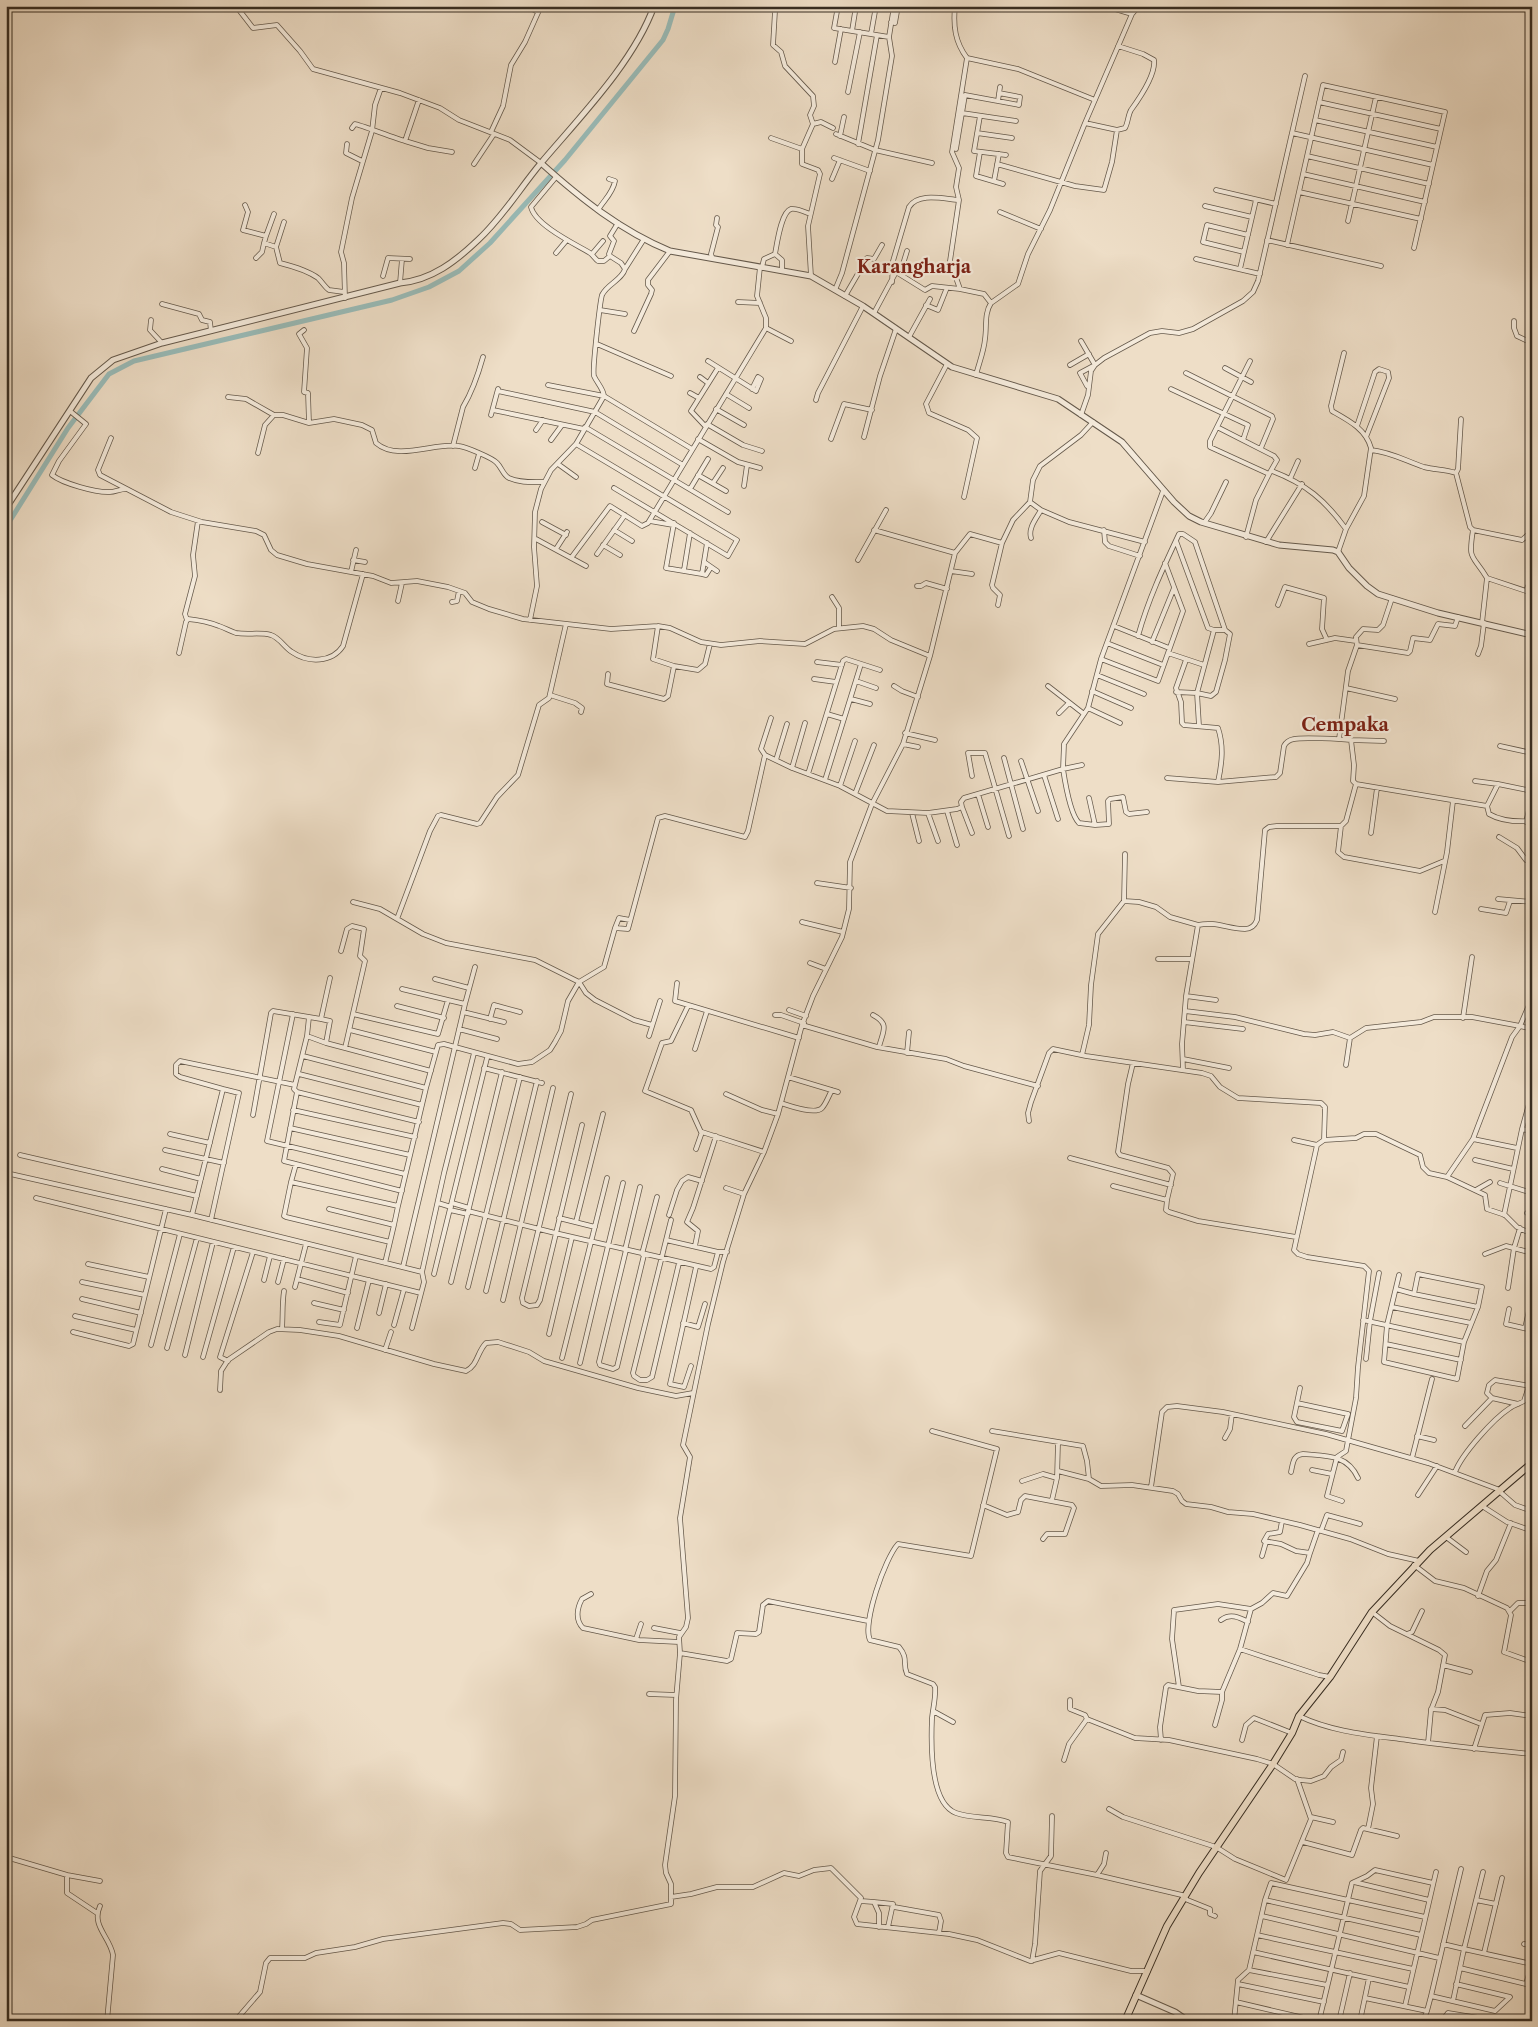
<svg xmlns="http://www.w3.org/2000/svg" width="1538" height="2027" font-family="'Libre Caslon Text',serif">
<rect width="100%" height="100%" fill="#eedec7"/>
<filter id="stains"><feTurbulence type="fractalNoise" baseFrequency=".004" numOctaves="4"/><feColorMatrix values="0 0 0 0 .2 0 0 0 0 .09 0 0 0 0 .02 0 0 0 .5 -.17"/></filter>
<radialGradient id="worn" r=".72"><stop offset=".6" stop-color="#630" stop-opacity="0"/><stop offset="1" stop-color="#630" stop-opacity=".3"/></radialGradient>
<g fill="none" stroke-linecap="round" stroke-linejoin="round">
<path stroke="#99bcb9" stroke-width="5" d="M6,527L68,428L109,374L134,361L392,300L429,287L459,271L490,243L565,160L663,40L668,29L675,6"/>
<defs>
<path id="minor" d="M236,6L253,28L277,25L300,51L313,69L400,93L440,108L459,120L510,140L541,163
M527,6L538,12
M768,6L775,11L773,45L781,52L785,66L813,96L814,106L810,115L813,124
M838,6L834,28L852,31
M856,6L852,31L889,37
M955,6C953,26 955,42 967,58L1018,69L1095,100
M1105,6L1132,14
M891,22L895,23L898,6
M871,34L876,6
M835,62L841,29
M848,92L860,32
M998,101L1000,87
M1319,102L1441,129
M962,113L1016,121
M980,116L974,151L1006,155
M1315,120L1437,147
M1085,123L1117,130L1125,128C1128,123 1128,115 1131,110C1139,99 1156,75 1154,60L1143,54L1118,46
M352,128L355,124C358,124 397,139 405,141L419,100
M491,132L503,106L511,65L525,42L541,6
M977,133L1012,138
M1292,133L1433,165
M836,134L875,150L932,163
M840,136L844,117
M771,138L802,149
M405,141L428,148L452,152
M347,144L346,153L362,161
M858,144L877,35
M956,149L965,95L1019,105L1020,97L999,93
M980,152L976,176L1003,184
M1307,156L1429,184
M834,158L870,171
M474,164L494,134
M997,164L1075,186L1104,190L1112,162L1117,130
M1303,174L1425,202
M556,177L531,207C535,225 575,244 590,253C593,255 595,259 598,261H604L610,256L609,254L614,241L610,236L618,223
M832,179L840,160
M994,181L999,154
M1216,190L1276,204
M1299,192L1421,219
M245,205L248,212L243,230L266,236L264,243L276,247L280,263C292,266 307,270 318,278C322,282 325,287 329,290L344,292
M1205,206L1252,217
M598,210C604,200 613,193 615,181L609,179
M1000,212L1041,229
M1348,221L1376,97
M266,236L274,214
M1267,240L1381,266
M1287,245L1323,85L1445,112L1414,248
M276,247L284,222
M1244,252L1203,242L1207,225L1248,235
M556,253L566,241
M592,254L603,241
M712,257L711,254L718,227L716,225L717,218
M256,258L262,252L264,243
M1196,259L1260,274
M760,267L757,296L766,318V328L791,341
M762,267L764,259L775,254
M625,269L644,239
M1240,269L1256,200
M782,270V260L775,254C777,244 781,212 791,209C797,208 805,212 810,214
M896,272L925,290L932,286L960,289L984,294L991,303
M383,276L388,258L410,259
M811,276L808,226L820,174L818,170L802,164V149L813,124L821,122L833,128
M892,282L893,261L909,207C918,192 944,199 959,200
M400,283L402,259
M960,289L950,261L959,200L956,187L959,168L952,152L967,58
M835,290L842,273L878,140L892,56L889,37L894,6
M845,296L866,260L867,258L874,259L882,245
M345,298L344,263L341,252L352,198L372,131L375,105L381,88
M738,302L760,303
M162,304L199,314L202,320L210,322L211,331
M926,305L938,310L946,290
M600,310L625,314
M874,313L896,272L903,264L907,251
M151,320L150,330L162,343
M1514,321V328L1517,336L1532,343
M304,330L299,334L307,348L304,392L308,393L309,423
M634,331L651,294L652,290L648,285V280L670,251
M909,337L930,299
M1081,341L1095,365L1080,373L1087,386
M597,344L671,376
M1344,353L1331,406L1332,411C1348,420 1366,429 1371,448L1364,496L1346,529
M708,361C724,371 740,381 756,391L761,379L758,377L752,389
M947,364L926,404L929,413L968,430L977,438L964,497
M1070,365L1089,354
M1225,368L1251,382
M1186,373L1272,416L1273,419L1261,448
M976,375C979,363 984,351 985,339C987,326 984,314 991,303L1018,284L1028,254L1050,210L1085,123L1132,14L1139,6
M700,377L708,383
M548,385L604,396L692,449
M1171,389L1248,425L1243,440
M498,391L595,412L683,465
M690,393L699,398
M726,394L749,408
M228,397L246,399L274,415
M816,400L818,393L863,306
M716,409L744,425
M493,410L584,429
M70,411L86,424L59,461L52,475C62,483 96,493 110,492C115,492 120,489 126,489
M491,415L498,389
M1081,415L1088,395L1091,371L1095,365L1104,358L1150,333L1162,331L1179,333L1193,329L1243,301L1253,292L1258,281L1305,76
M707,424L743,445L762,451
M1357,426L1375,372L1379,369L1388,372L1389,378L1366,437
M585,427L728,512
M706,427L691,411L718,368
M1217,427L1274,456L1277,460L1269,474L1210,447V441Z
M1217,427L1250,361
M536,430L543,420
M864,437L880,376L896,329
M111,438L98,470L100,475L171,512L202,522L256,531L264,535L271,550L277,555L307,564L373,576L391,583L417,581L448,587L465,593L472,602L489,609L523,619L611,629L658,626L670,628L701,642L721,645L760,641L805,644L834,629L863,626L874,629L891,640L930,656
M698,439L738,462L760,468
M831,439L844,404L872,410
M551,440L562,425
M576,444L737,540L728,556L614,488
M453,446L463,407C472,392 478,375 483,357
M1371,450C1391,452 1406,461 1424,467C1435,470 1446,469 1456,473L1470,527L1473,530C1468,562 1472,553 1487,578L1482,623
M258,453L265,425L274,415H283L309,423L334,419L362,425L372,430L376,443C398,462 435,442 459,446C466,447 493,458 497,463C502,468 503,475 509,478C520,483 532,482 543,482
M558,464L576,477
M475,468L479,454
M1272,471C1306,484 1325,500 1346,529L1338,552
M1456,473L1458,469L1461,419
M698,475L726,491
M1290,479L1298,461
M713,483L723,468
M744,486L747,465
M690,489L708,459
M1030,502L1041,510L1069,522L1145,542
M650,521L673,525
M542,522L566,535
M674,523L666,568L702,574L707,543
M1204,523L1211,513L1226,482
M614,530L632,541
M874,530L955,553
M1104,530L1105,542L1109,546L1140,556
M1473,530L1522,540L1532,531
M1246,537L1256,500L1269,474
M1031,538C1028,528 1036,519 1041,510
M536,539L586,566
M1176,541L1208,628L1214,630H1225L1230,634L1225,660L1216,692L1211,696L1197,693L1214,630
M1266,542L1302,484
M603,545L620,555
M556,549L567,532
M597,554L625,515
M571,558L610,506L642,526L648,523L766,328
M353,560L365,562
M858,560L886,510
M704,562L717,571
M684,570L690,533
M951,571L972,574
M351,572L356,550
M702,574L706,575L711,567
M1487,578L1526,591L1528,586H1532
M917,586H921L926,583L947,589
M832,597L839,608V628
M398,601L402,583
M452,602L457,601L459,591
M998,605L1000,595L993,588L992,585L1002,543
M1278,605L1285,587L1324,598L1322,629L1327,640
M187,620L185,614L195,576L193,555L198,521
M530,620L537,586L534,547L535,512L541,489L551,470L576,444L604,396C603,388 597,383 594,376C592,370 600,302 602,295C607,284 622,280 625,269L621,263L610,256
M658,626L653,659L674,666
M1114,626L1169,648
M1138,636C1148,600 1163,568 1179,534H1183L1195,542L1225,630
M1152,642L1174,588
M1107,643L1163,665
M1309,644L1335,638L1356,641
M1357,645L1408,653L1410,651L1413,638L1430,640L1438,624L1455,626L1458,617
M179,653L186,622L188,619C198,620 209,622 219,626C225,628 230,631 236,633C248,635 260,632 271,635C280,638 284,647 292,652C308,663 332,663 343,646L363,574
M1168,653L1204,665
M1478,654L1481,646L1484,623
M1101,659L1158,681L1183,611L1165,563
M1186,660L1176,688L1181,702L1182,723L1184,725L1218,728C1224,746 1222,763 1218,782
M817,662L842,665
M608,674L607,684L664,699L668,696L674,666L698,670L705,664L710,644
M1097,675L1144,694
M814,679L836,682
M856,681L876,688
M894,686L902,691L918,697
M1048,686L1084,714
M1346,688L1395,699
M1092,691L1131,708
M1176,692L1197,693L1199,726
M550,695L575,703L582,708L581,712
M851,699L870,704
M1088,708L1120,723
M1059,713L1069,703
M827,714L844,719
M905,733L935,740
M1339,739L1348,671L1357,645L1356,637L1363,629L1378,630L1383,625L1392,598
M1351,740L1384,741
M903,744L918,747
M1500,746L1532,753
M765,755L761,749L771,718
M1004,758L1023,829
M776,760L787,724
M1021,761L1038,811
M1082,765L1063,769C1065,782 1070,814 1079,823L1095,825L1109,824L1108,801L1110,799L1123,797L1126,812L1129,814L1147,812
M792,768L805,723
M808,774L843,661L846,659L880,670
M1044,775L1058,819
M972,776L968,753H985L1009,836
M1167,778L1218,782L1276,777L1280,773L1284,746C1286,742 1289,740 1294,739C1302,737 1341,739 1351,740L1354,765L1353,781L1356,784L1346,821L1341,826H1277L1269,827L1265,830L1257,920C1255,925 1251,929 1245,929C1228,929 1216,921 1198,925L1186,996L1182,1044L1183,1070
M825,780L861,664
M1475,781L1498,784
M1356,784L1487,806L1498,784L1532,791
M840,786L855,741
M855,794L874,745
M978,794L988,827
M1089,798L1095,825
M1487,806L1489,814C1501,821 1518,822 1532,821
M962,807L972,833
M947,811L957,845
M912,813L919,841
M928,813L938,841
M1526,822L1532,798
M1341,826L1338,852L1344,857L1420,871L1444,861
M1371,833L1377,788
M1499,837L1517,848L1526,860L1532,863
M817,883L851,888
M1498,899L1532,902
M1124,901L1125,854
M353,902L380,909L423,934L446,943L535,960L579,982L586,993L595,1000L634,1020L652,1025
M1481,909L1506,913L1510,901
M1435,912L1447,852L1453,801
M397,919L430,831L438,816L441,815L477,824L480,823L497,797L518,775L539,705L549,698L566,624
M802,922L843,932
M615,928L619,918L630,920
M1158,959H1191
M810,963L826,969
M330,978L321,1019L309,1017L307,1036L326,1043L345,1048L365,961L360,956L364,929L352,926L347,929L341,951
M435,979L469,988
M677,983L675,1001L799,1038
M1186,996L1216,1000
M1532,998L1520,1026L1532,1029
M465,1004L475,967
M397,1006L444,1018
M688,1006L671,1041L662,1043L645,1091L691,1110L701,1132
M789,1010L806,1016
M1185,1011L1235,1017L1304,1034L1315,1035L1333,1032L1350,1038L1366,1028L1421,1022L1434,1017H1472L1520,1026
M463,1012L504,1022
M293,1014L267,1141L405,1174
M353,1014L438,1034L448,1000L402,989
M775,1015H781L804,1023
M873,1015C890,1024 883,1031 879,1047
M1463,1018L1472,957
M321,1019L330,1021L326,1043
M490,1019L494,1005L520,1012
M1184,1022L1243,1029
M802,1025L877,1047L946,1059L964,1066L1038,1086
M1520,1026L1512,1037L1473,1139L1447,1177L1485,1195L1487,1209L1505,1215L1517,1227L1532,1234
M459,1029L497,1039
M350,1030L436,1052
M649,1036L660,1001
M345,1048L431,1071
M695,1049L707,1011
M907,1053L909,1032
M1082,1055L1089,1025L1091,985L1098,934L1124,901L1139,902L1156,907L1170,917L1198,925
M303,1056L426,1088
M1183,1059L1229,1068
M1346,1065L1350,1038
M484,1068L542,1083
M299,1074L422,1105
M788,1077L838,1092
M223,1089L180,1077L176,1074V1065L180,1061L295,1085
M297,1092L294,1089L307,1036
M571,1094L522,1298L523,1303L529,1306L537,1305L540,1300L582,1125
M726,1094L762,1110L778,1114
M781,1103C790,1106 815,1115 822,1108C826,1104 829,1095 832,1090
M293,1110L415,1137
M253,1115L271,1013L273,1011L309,1017
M1029,1121L1028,1113L1031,1102L1049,1053L1053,1049L1086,1056L1202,1073L1211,1076L1220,1087L1238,1098L1321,1103L1325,1107L1324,1140L1317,1145L1294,1250L1298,1254L1307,1257L1364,1266L1369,1271L1358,1367L1356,1398L1346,1451L1337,1457L1327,1496L1342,1501
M290,1128L410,1155
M1522,1129L1532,1093
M170,1134L210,1143
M1473,1139L1517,1148
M1294,1140L1317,1145
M1324,1140L1356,1138L1364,1134H1376L1420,1155L1423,1167L1429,1173L1447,1177
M696,1149L702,1132L764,1152
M165,1150L224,1163
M20,1155L197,1196
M1070,1158L1171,1185
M1475,1160L1513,1169
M296,1164L291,1182L398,1206L426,1088L438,1045L444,1044L518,1064L532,1062L550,1050L555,1042L561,1031L568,1001L579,982L604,967L615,928L628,929L658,818L665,816L745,837L748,831L765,755L792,768L840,786L887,811L928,813L957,809L962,807L961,802L964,798L1063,769L1064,744L1088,708L1101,659L1163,491
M162,1169L201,1179
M6,1173L192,1215L422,1272
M291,1182L284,1216L286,1217L390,1242L394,1225
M1500,1183L1532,1193
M1113,1186L1167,1200L1173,1174L1168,1168L1120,1155L1118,1152L1128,1084L1133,1063
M726,1188L744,1194
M1476,1190L1490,1182
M402,1191L284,1161L297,1092L419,1122
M36,1198L421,1293
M1167,1200L1166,1210L1169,1212L1198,1221L1296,1237
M438,1203L451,1207
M452,1203L469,1208
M329,1209L394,1225L398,1206
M450,1210L468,1214
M468,1211L555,1233L711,1269L714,1267L718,1252H727
M1527,1213L1532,1214
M192,1215L223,1089L239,1093L211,1220
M669,1215L677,1190L682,1181L688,1177L702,1181
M1504,1215L1522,1129L1532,1131
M559,1218L595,1227
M671,1220L633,1373L634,1376L640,1380H647L652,1377L679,1263
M576,1222L603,1114
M666,1240L718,1252
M695,1246L698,1231L687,1222L693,1208L716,1136
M625,1250L640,1187
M626,1250L599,1362L600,1365L613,1369L617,1367L644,1255
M642,1254L657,1197
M1485,1254L1506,1246L1532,1253
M385,1263L390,1242
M88,1264L149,1277
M403,1267L465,1004L448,1000
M434,1274L487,1058
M1399,1275L1387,1325L1384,1362L1457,1379L1464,1342L1478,1307L1482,1287L1418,1274L1414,1294L1478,1307
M297,1279L348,1293
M264,1280L270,1256
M82,1282L145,1295
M278,1282L284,1259
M451,1282L502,1072
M295,1287L306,1244
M468,1287L520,1077
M1508,1288L1514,1248L1520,1228
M1396,1289L1414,1294
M486,1291L537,1081
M82,1299L141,1313
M503,1300L553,1088
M314,1303L344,1310
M1392,1307L1471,1323
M1509,1309L1506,1324L1532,1330
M379,1313L386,1284
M75,1316L136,1330
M1363,1320L1464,1342
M319,1322L340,1325L356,1256
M683,1323L698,1327L705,1304
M394,1325L404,1289
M357,1328L369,1280
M412,1328L424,1282L422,1272L444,1173L474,1053
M1525,1328L1530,1306
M282,1329C283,1316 282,1304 284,1291
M73,1332L129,1346L133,1344L166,1209
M549,1334L572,1237
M1386,1344L1461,1360
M151,1345L180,1234
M167,1348L197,1238
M385,1350L391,1332
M185,1355L213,1242
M203,1357L234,1247
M562,1358L607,1178
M1366,1359L1370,1321L1379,1273
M228,1361L220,1357L253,1252
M580,1363L623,1183
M691,1366L684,1387L670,1384L696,1267
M1300,1388L1294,1417L1297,1422L1342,1431L1348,1414
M220,1390L221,1371L228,1360L269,1332L277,1329L300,1330L339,1336L434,1364L466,1371C478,1365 477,1352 486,1343L498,1342L529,1352L544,1361L638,1388L676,1396L693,1393
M1297,1403L1348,1414
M1518,1404L1492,1398L1487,1393L1489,1385L1495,1380L1530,1386
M1465,1426L1492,1398
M932,1431L997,1449L971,1556L898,1544C885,1558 862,1624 870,1640L899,1647C909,1659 902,1663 907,1674L933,1684L935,1687C936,1697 933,1708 932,1718C931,1741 929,1803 956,1813C972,1819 992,1816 1008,1822L1006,1853L1008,1857L1097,1875L1186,1896
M992,1431L1083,1446L1087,1461L1089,1479
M1417,1436L1434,1440
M1225,1438L1230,1429L1232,1414
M1412,1458L1432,1379
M1312,1470L1332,1474
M1058,1471L1089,1479L1101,1486L1132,1485L1173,1491L1178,1494L1182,1501L1186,1504L1211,1507L1228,1512L1253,1514L1300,1525L1350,1539L1388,1554L1419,1561
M1291,1472C1293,1463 1293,1455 1303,1454C1326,1456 1347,1454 1358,1478
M1455,1472C1462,1454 1493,1419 1510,1408C1514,1405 1519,1404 1524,1401L1532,1377
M1022,1481L1043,1474L1057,1478
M1151,1487L1162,1412L1167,1407L1177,1406L1223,1412L1326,1434L1428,1463L1500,1490
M1499,1491L1515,1505L1532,1511
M1418,1495L1437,1466
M1052,1500L1057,1478L1058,1443
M983,1505L1007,1515L1018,1512L1021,1500L1025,1496L1072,1505L1074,1508L1065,1534H1047L1043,1539
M1482,1506L1507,1522L1527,1529
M1282,1521L1280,1532L1268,1534L1264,1541L1281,1544L1296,1551L1310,1553L1318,1530
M1321,1531L1327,1515L1360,1524
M1446,1537L1466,1552
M1262,1556L1266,1542
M1414,1565L1435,1581L1464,1588L1507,1608L1511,1615L1504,1652L1532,1662
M591,1594L582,1599C577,1608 575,1620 583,1628L639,1640L679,1642
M1478,1596L1487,1571L1496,1560L1511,1523
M1510,1611L1518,1603H1532
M1372,1612L1390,1626L1439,1650L1445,1655L1438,1692L1431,1710L1428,1743
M1221,1620C1230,1613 1239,1617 1248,1622
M654,1628L680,1633
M1407,1634L1412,1632L1422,1611
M636,1639L641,1624
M1240,1649L1319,1675L1330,1677
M680,1653L727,1661L731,1659L737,1633L756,1634L759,1632L763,1605L768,1601L868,1621
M1443,1665L1470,1672
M1179,1687L1172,1639L1174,1610L1218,1604L1251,1609
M649,1694L676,1695
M1070,1700V1709L1085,1715L1087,1719
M1431,1709L1445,1710L1481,1724
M933,1711L953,1722
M1299,1716C1332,1732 1370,1735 1407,1740C1448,1746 1490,1750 1532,1754
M1215,1725L1222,1700V1692L1240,1649L1251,1609L1262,1603L1273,1593L1287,1596L1307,1563L1310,1553
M1161,1740L1160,1727L1166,1687L1168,1685L1198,1691L1222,1692
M1242,1740L1246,1725L1254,1718L1292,1733
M1474,1749L1485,1715L1510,1713L1532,1716
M1064,1760L1069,1744L1087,1719L1135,1738L1169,1740L1257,1759L1273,1764L1295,1779L1301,1780L1311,1781L1324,1776L1331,1767L1341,1760L1343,1752
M1529,1798L1532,1782
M1109,1809L1123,1817L1216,1847L1235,1859L1286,1880L1311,1819L1297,1779
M1311,1817L1333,1822
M1368,1829L1373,1804L1371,1788L1377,1736
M1303,1842L1352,1855L1361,1830L1363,1828L1397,1836
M6,1857L67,1875V1893L97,1913
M67,1875L100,1881
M1097,1875L1104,1864L1106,1853
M1354,1882L1429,1900
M671,1897L691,1894L717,1887H753L784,1873L799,1876L814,1870L831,1868L861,1898L854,1917L857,1924L949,1934L977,1940L1030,1961L1059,1953L1131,1971H1148
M1185,1899L1210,1909V1914L1215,1916
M1265,1900L1421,1935
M1476,1900L1496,1904
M861,1901L874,1902L879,1913V1927
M874,1902L893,1904L888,1927
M100,1906C91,1926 110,1937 113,1955L107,2021
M894,1907L939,1915L941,1921L939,1933
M1262,1916L1439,1958
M1257,1935L1413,1969
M1443,1944L1464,1949L1483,1872
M1524,1944L1532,1946
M1253,1952L1409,1987
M1484,1953L1502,1878
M1032,1961L1035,1944L1040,1871L1051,1856L1052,1816
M1249,1970L1265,1900L1271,1883L1425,1917
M1238,1984L1324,2002
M1431,1996L1461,1869
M1365,1998L1427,2011L1423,2021
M1453,2001L1464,1949L1532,1964L1526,1984L1460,1968
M1236,2002L1317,2021
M1405,2006L1436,1872
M1427,2011L1431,1996L1495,2011L1510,1997L1456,1984
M235,2021L260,1992L266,1963L270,1958H305L316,1953L355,1947L383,1939L503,1923L511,1924L520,1930L577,1927L586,1924L592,1920L671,1904V1884L666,1873L665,1865L675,1796L676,1700L680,1653L679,1637L686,1627L688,1618L680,1518L690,1457L683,1445L708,1324L723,1262L744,1194L764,1152L778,1114L802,1025L813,996L842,937L849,909L850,862L872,804L903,744L930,656L955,553L970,534L1002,543L1013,520L1030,502L1033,480L1040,466L1081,435L1093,422
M1006,2021L1011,2019L1017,2021
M1234,2021L1238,1980L1249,1970L1327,1985
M1319,2021L1352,1883L1367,1876L1375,1870L1433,1883
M1339,2021L1350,1973
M1360,2021L1369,1978
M1442,2021L1448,2013L1497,2021"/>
<path id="tertiary" d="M541,163C580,198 621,231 670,251L811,276L863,306L952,367L1058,399L1122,442L1174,502L1189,516L1201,522L1279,545L1333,550L1338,552L1349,568L1367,586L1378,594L1438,613L1532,635
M6,508L91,378L113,360L162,343L400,283C432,280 456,261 478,240C503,217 520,188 541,163C579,118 634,62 654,6
M1136,1995L1175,2012L1188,2021"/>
<path id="primary" d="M1125,2021L1167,1926L1199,1873L1273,1764L1292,1733L1299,1716L1330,1677L1372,1612L1430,1550L1532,1463"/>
</defs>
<use href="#minor" stroke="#65594b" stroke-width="5.5"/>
<use href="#tertiary" stroke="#65594b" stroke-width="7"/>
<use href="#primary" stroke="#372d22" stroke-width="8"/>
<use href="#minor" stroke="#f4eadb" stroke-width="4"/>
<use href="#tertiary" stroke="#f4eadb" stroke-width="5"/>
<use href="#primary" stroke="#eedec7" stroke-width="6"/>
</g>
<g text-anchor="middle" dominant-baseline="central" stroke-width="4.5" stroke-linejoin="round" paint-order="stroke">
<g font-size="18" font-weight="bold" fill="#7a1f14" stroke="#f4eadb">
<text x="914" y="267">Karangharja</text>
<text x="1345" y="725">Cempaka</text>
</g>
</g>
<rect width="1538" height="2027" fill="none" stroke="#eedec7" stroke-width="25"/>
<rect x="8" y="8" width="1523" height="2012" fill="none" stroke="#372d22" stroke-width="2.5"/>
<rect x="12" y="12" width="1513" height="2002" fill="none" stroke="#372d22"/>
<rect width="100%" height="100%" filter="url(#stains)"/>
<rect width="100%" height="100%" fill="url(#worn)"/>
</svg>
